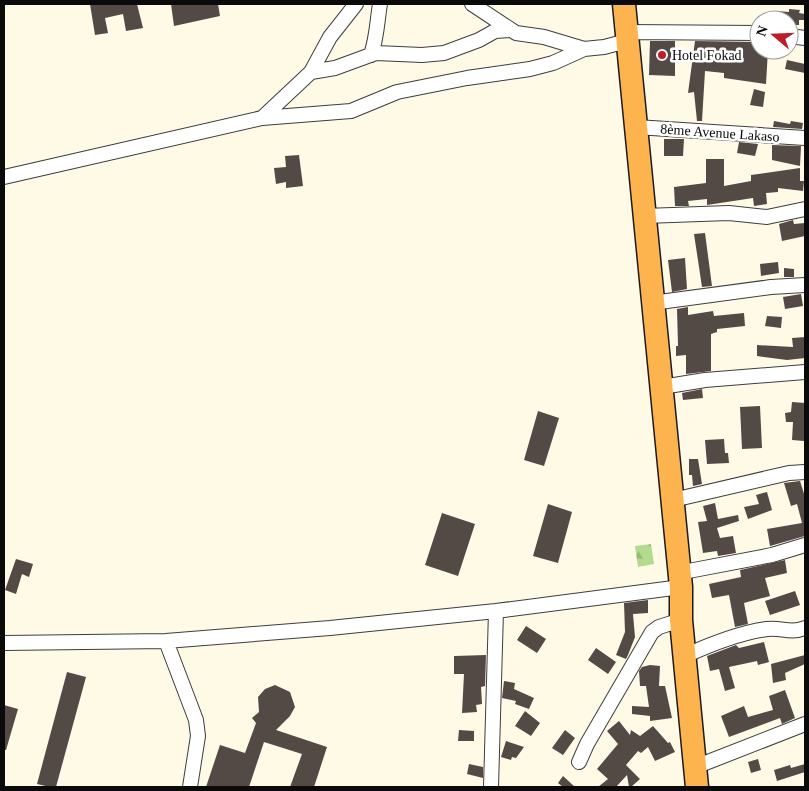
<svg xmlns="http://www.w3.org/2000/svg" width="809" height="791" font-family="'Times New Roman',serif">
<defs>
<pattern id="forest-firs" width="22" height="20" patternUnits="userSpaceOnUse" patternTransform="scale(1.25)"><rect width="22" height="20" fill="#b2db8e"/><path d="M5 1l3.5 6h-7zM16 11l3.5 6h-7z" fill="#98bb79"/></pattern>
</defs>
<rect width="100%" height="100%" fill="#fffae6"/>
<path fill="url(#forest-firs)" d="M651,544L654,564L638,567L635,546Z"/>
<path fill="#534a46" d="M90,4H137L143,28L126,31L123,14L105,18L108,33L95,35Z
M171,4H218L220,16L174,26Z
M789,9L800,10L799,13L805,14L804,20H799V25H789V20H775L776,11L789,12Z
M650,41H675V76L649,75Z
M695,41L759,42V50H768L766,84L724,78V73L705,71L702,121H697L694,92L688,93Z
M787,60L805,64V73L785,69Z
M754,89L765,92L763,107L750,105Z
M774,121L790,124L791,121L803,123L802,129L773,127Z
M664,139H684L683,156H664Z
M739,142L758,144L755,156L737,153Z
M772,145L801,146L800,166L772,160Z
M299,155L303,186L286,188V182L276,184L274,168L286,167L285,156Z
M706,159H724V186L751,181V175L800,168V181H804L803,191L778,188V192L766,193L767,204L754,206L753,198L707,205V199L688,201L689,206H675L674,187L706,183Z
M793,220L794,224L805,223V236L782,241L779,224Z
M705,233L712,286L702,287L694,234Z
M685,258L687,289L672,292L668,260Z
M778,262L779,273L761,276L760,264Z
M784,268L794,269V277H784Z
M801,294L803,306L785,309L783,297Z
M688,307V315L713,311L714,316L744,313L745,326L717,329V332L711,334V371L686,374V355L676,356V346H678L677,309Z
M767,316L782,317L781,328L765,326Z
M805,337V358L787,360L757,356V345L793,347L792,338Z
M702,389L703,398L683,400L682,393Z
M792,402L805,403L804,441L792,440L793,422H786L785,413L791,412Z
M760,406L762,448L742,449L740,407Z
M538,411L559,418L544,466L524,460Z
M724,439L725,453H728L729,463L707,464L705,440Z
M689,459H698L702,484L693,486L692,475H689Z
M800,481L805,497V536L770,546L767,529L802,523L797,504L791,506L784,483Z
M767,492L772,510L748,519L744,507L759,504L756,495Z
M715,503L718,519L738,515L739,521L717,528L720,538L733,536L736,553L718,556L717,551L703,553L698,522L707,521L703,506Z
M548,504L572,512L558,563L533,556Z
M442,513L475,524L458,576L425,565Z
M16,559L33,564L29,577L22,574L16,594L5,590Z
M785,560L787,573L765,578L770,596L744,603L748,624L735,627L729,595L712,598L709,584L741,577L740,570Z
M795,591L800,605L770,615L765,601Z
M648,600V613L633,614L635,637L628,655L626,659L616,655L625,632L624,603Z
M526,626L546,639L537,653L517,640Z
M764,642L769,662L758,665L757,661L729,667L735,688L725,691L719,669L710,671L707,656L736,645L739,648Z
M596,648L616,662L608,674L588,660Z
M486,655L485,686L481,687L482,704L476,705L477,712L462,713L464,674H454V656Z
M805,655V664L785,673L786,680L773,683L771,664Z
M650,665L660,666L659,686H665L672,718L650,721V716L632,714V706L649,707L646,686H640L639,671L642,667Z
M67,672L86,677L56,787H50L37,784Z
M504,681L515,683L514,689L534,698L529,709L515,704L516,701L502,698Z
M275,685L290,692L295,707L290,716L276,730L327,747L314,787H290L302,754L264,742L249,787H206L220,745L245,753L256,723L252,718L259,712L258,697L265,689Z
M785,690L795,718L782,724L780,718L729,737L721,716L744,706L748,717L773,710L769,696Z
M4,705L18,709L6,750H4Z
M525,711L540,723L531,736L515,726Z
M619,721L630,735L631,730L640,736L653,726L668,743L670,742L675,752L655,761L648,747L641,753L638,751L626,765L640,779L631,787H629L627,775L616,787H598L608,779L597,769L618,744L607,731Z
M459,730L474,731V741H458Z
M565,730L575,738L563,755L552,748Z
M506,741L524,747L516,758L512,757L511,760L501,757Z
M758,759L761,770L751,773L748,762Z
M469,764L483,767V778L467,774Z
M805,764V772L777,781L774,770L790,765L791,768Z
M563,776L575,787H563L558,783Z"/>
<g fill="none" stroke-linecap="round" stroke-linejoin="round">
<defs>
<path id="minor" d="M472,4L516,33L544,37L584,49L604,47L627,41
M627,32L759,33
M789,36L805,38
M371,55C377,37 377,22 380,4
M311,72L335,68L376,53L422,55L444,53L479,40L495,31L509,30
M262,118L311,72L330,37L356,4
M636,127L805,138
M4,177L262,118L351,111L397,92L467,78L530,69L553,63L584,49
M644,216L729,213L767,217L805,209
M652,303L771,287L805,285
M662,387L705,380L805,372
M673,500L789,473L805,472
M678,573L772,555L805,545
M166,641L196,720L198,736L190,787
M4,643L166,641L330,628L496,611L681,587
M685,656C711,644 739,633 767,629C782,627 789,634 805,628
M579,762L587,744L652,632L659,627L681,620
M695,767L805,724
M491,787L496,611"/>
<path id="trunk" d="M624,4L681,587V620L697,787"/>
</defs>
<use href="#minor" stroke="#3d3d3d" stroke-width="16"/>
<use href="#trunk" stroke="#1b1b1b" stroke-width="25"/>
<use href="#minor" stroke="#fff" stroke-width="14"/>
<use href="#trunk" stroke="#fdb44f" stroke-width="22"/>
</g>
<circle fill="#be1d28" stroke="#fff" stroke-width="2" cx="662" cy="55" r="5"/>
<g text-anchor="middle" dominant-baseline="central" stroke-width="5" stroke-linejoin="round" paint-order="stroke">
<g font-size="14" fill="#0a0a0a" stroke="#fff" text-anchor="start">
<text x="672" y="55">Hotel Fokad</text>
</g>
<g font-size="14" fill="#0a0a0a" stroke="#fff">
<text transform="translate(720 133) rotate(4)">8ème Avenue Lakaso</text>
</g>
</g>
<rect width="809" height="791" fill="none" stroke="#0a0a0a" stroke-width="10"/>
<g transform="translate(774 35) rotate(289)"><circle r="24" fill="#ffffff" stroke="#9d9d9d"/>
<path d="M0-4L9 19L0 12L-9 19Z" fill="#be1d28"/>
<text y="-8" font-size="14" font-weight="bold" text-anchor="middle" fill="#0a0a0a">N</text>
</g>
</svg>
